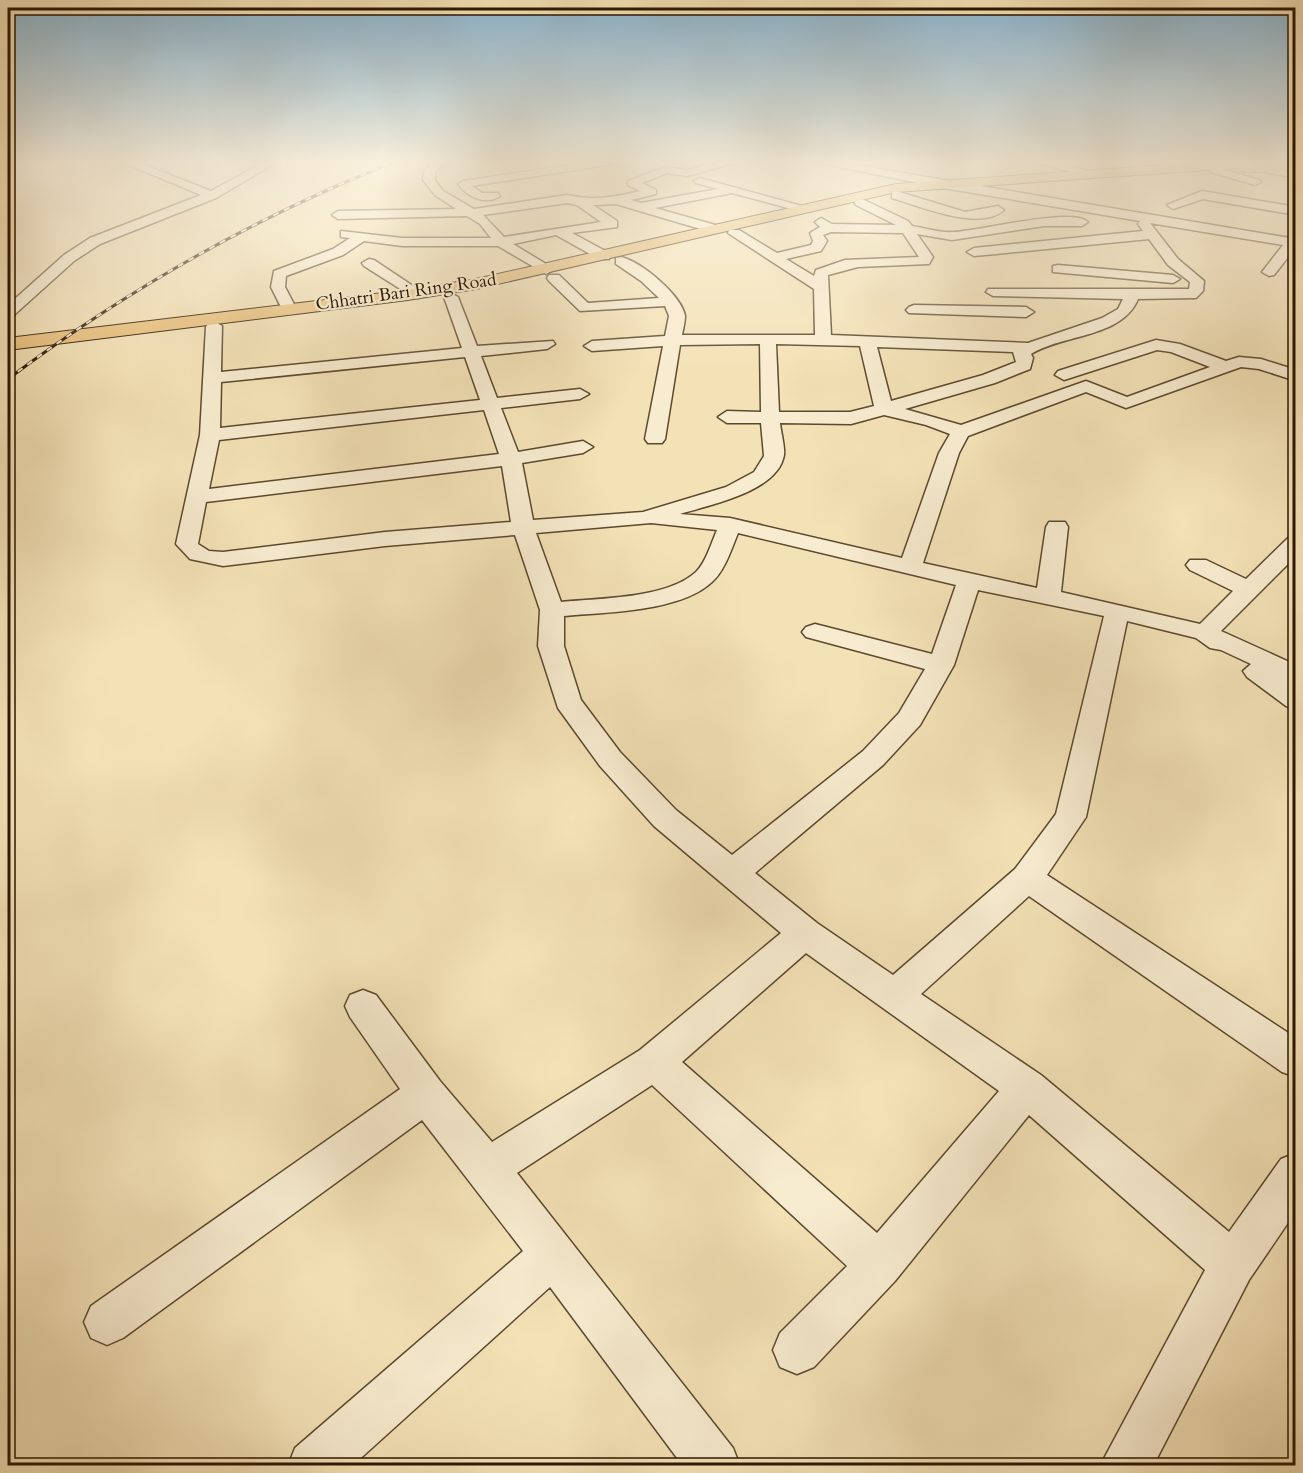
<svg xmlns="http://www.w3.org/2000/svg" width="1303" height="1473" font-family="Cardo,serif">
<rect width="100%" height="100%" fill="#f4e2b7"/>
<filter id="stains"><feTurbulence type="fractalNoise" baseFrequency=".00333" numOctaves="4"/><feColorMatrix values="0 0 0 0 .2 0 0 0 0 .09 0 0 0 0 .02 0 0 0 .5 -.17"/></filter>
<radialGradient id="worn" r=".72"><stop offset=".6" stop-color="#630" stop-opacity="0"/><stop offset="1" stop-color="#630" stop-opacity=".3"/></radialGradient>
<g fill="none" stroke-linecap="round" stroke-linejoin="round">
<defs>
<path id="minor" d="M122,162H137L211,191L264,162H277L216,198L100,244L74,261L13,316L8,318V305L64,255L90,238L201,195Z
M434,162H445L435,172V180L443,191L474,209L567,195C592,201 616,197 640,191L628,185V181L666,167L687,170L719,162H738L687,176L667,173L642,183L656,190V194L631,200L641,203L718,189L696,183L694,181L700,178L809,208L803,212L732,193L655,208L719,226V232L714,233L616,204L593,205L617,221V227L572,233L609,253V259H599L556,235L513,244L551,267L553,270L546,274L498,246H402L364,241L343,255L286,276L285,287L296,308L288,313L283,311L271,287L274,271L333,249L350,238L341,237V231L402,238H491L480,224L467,216L338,219L332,215L338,211L456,209L435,195L423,180L424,171ZM567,203L577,205L601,222L504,237L483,215Z
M586,162H612L607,165L472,186L482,193H498L500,196C486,206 467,197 458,184L464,181Z
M815,162H838L1296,239V247L1274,275L1269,276L1262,272L1283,245L1150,223L1178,259L1204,281L1203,291L1196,298L1138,299C1122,338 1063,334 1031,354L1033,358L1030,369L995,383L905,409L961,425L1086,381L1127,397L1210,367L1171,352L1157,350L1064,380L1055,375L1058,371L1156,340L1180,344L1226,361L1239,357L1261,359L1296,370V381L1259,369L1241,367L1126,408L1086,392L968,436L959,453L923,563L1037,588L1046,527L1049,522H1065L1068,527L1061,592L1200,624L1233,591L1190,570L1186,565L1190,560H1206L1246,579L1288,538L1296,536V556L1221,631L1296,665V683L1288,681L1296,687V709L1286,706L1247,677L1243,671L1251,664L1221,650L1210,648L1196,638L1127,621L1086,817L1047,875L1296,1038V1077L1282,1072L1029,896L921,994L1041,1075L1229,1232L1281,1159L1296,1153V1211L1249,1280L1153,1466H1100L1205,1270L1029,1115L895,1281L814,1367L797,1374L780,1367L773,1350L780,1333L847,1266L652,1085L517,1173L733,1448L740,1466H683L550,1287L352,1466H288L295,1448L523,1251L422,1120L123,1338L107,1345L91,1338L84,1322L91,1306L400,1089L350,1017L345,1006L350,995L363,990L376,995L440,1081L492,1142L640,1050L781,933L654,826L600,766L558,708L538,646L540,610L515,535L385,546L223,566L190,559L176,544L200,435L206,326L214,321L222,326L221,372L462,348L444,297L451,293L458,297L477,346L553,341L555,344L547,349L481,356L497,398L580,389L589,394L580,399L501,408L518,452L583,441L593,447L583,453L522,463L533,520L643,512L726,487L754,472L764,456L761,423H727L718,417L727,411L761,412L760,344L680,345L665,439L662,443H648L645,439L663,346L592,351L584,346L592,341L665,336L669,316L665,306L580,311L549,281L547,278L549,275H559L588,303L659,298L641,281L616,264V258L621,257C642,262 682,296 685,316C685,322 683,330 682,335H815L814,289L728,233L729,230H739L777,253L811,245L813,241L810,233L820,227L815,222L821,218L832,224L896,225L856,205L854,202L860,198L908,221L912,226C925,228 940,233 954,232C979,231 1072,207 1088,222L1082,226H1044L952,240L917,234L933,257L929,264L858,267L828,275L831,335L1028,343L1102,318L1118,309L1123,299L993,296L986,292L988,289H1189L1190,282L1168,265L1149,239L996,254L974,256L967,252L974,248L1143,231L1138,224L1140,221L943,188ZM831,232L903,233L919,257L845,260L816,270L814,276L786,259L821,251L827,241L823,235ZM776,344L860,346L874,406L850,412H779ZM877,347L1013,352L1016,362L983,375L891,401ZM465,357L480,400L220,428L221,382ZM484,410L499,454L209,489L219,440ZM884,415L926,425L950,434L939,453L902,558L730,518L680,514C709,505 778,492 784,455C785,446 781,433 780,423L851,424ZM502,466L511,522L385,532L223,552L209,551L198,544L206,502ZM651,523L717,530C711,544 706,562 696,572C666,599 600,598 561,602L536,533ZM738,533L956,585L932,654L815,624L806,627L802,632L806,637L925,669L899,713L863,751L732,855L676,810L620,752L581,700L564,646V616C606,612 680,612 712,582C725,570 731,550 738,533ZM978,590L1104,616L1056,814L1015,869L893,975L817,923L755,873L883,765L920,725L954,665ZM806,953L999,1091L877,1233L682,1062Z
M1030,162H1051L1101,174L1095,177Z
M1257,165L1296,172V178L1253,170V166Z
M1215,167L1259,180L1261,182L1255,185L1211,172V168Z
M896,191L965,212L998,206L1004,210C980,232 919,206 892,198V192Z
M1202,191L1296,207V215L1203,199L1173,209L1167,205Z
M369,259L374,260L425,294L418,298L413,297L364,266L362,263Z
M1058,265L1173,275L1180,279L1173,283L1053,272V266Z
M914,305L1026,307L1034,312L1026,317L909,313L906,310L909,307Z"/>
<path id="major" d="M1210,162L1296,163V171L1243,172L1237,168L896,192L476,289L408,300L8,350V338L408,290L476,279L896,184Z"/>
</defs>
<use href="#minor" stroke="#5c492e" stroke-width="3"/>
<use href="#major" stroke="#2a1601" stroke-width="2"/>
<use href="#minor" fill="#f8ecd0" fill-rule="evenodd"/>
<use href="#major" fill="#eac17c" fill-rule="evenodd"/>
<defs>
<path id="rail" d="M8,379C128,289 255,217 394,162"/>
</defs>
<use href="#rail" stroke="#2a1601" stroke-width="3"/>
<use href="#rail" stroke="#f8ecd0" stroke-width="2" stroke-dasharray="6" stroke-linecap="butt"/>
</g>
<linearGradient id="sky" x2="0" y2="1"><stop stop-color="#8bb7d4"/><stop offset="0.44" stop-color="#faf2df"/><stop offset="1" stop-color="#faf2df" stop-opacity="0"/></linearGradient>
<rect width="1303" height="368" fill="url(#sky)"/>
<g text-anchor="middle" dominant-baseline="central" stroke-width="4.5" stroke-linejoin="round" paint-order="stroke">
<g font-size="18" fill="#2a1601" stroke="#f8ecd0">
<text transform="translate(406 292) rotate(-8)">Chhatri Bari Ring Road</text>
</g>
</g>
<rect width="1303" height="1473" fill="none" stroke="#f4e2b7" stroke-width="30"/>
<rect x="9" y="9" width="1285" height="1455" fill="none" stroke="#2a1601" stroke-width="3"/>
<rect x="15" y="15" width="1273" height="1443" fill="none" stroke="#2a1601" stroke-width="1.5"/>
<rect width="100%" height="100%" filter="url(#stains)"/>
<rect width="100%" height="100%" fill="url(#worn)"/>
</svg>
